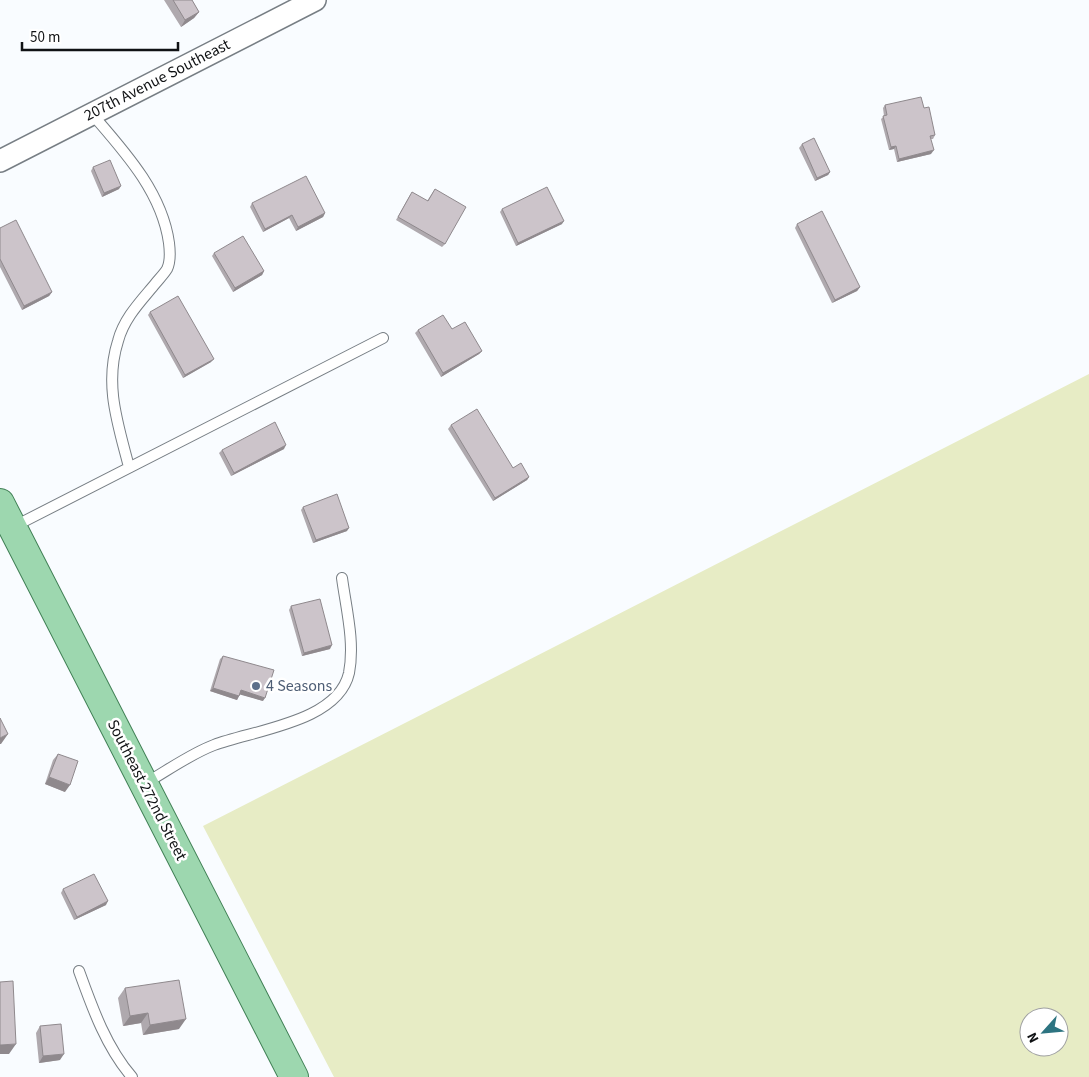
<svg xmlns="http://www.w3.org/2000/svg" width="1089" height="1077" font-family="'Source Sans 3',sans-serif">
<rect width="100%" height="100%" fill="#f9fcff"/>
<path fill="#e7ecc5" fill-rule="evenodd" d="M1089,374V1077H334L203,826ZM1029,1017H1059V1047H1029Z"/>
<g fill="none" stroke-linecap="round" stroke-linejoin="round">
<defs>
<path id="lane" d="M92,114C124,151 162,192 169,243C170,251 171,261 167,269C164,274 159,279 155,284C141,301 124,318 118,341C104,385 118,424 129,467
M13,527L383,338
M144,784C167,771 190,754 214,745C254,730 338,722 349,673C355,642 346,608 342,578
M79,971C92,1007 106,1047 132,1077"/>
<path id="street" d="M0,161L315,0"/>
<path id="primary" d="M0,503L294,1077"/>
</defs>
<use href="#lane" stroke="#777e84" stroke-width="12"/>
<use href="#street" stroke="#777e84" stroke-width="24"/>
<use href="#primary" stroke="#418056" stroke-width="30"/>
<use href="#lane" stroke="#fff" stroke-width="10"/>
<use href="#street" stroke="#fff" stroke-width="21"/>
<use href="#primary" stroke="#9dd7af" stroke-width="28"/>
</g>
<path fill="#afa9ae" d="M164,0H192L199,12L194,18L181,27Z
M885,105L924,108L935,135L933,139H931V154L897,162L894,149L889,150L881,119L884,116L883,108Z
M802,144L830,172L828,175L815,181L799,148Z
M93,167L119,189L102,197L91,171Z
M435,189L445,244L442,247L396,220L410,195L427,201Z
M252,203L325,213L323,217L296,231L289,218L263,232L250,207Z
M502,209L562,224L516,246L500,212Z
M797,224L860,287L857,291L832,303L795,228Z
M0,228L52,292L49,296L22,310L0,267Z
M214,253L264,271L262,275L233,292L212,256Z
M150,312L211,362L183,378L148,315Z
M452,329L482,351L479,354L441,377L415,333L418,330Z
M451,425L513,468L529,477L527,480L493,501L448,429Z
M284,449L231,476L219,453L222,450Z
M303,507L347,531L313,543L301,510Z
M291,606L330,649L302,656L289,610Z
M223,656L263,701L240,694L237,700L210,691L220,659Z
M58,754L65,792L45,784L53,760Z
M63,889L106,905L74,920L61,893Z
M125,988L179,1029L143,1035L141,1023L123,1026L118,998Z
M40,1026L60,1060L39,1063L36,1033Z"/>
<path fill="#8f898d" d="M199,12L194,18L181,27L185,20Z
M896,146L894,149L889,150L891,147Z
M934,150L931,154L897,162L899,159Z
M830,172L828,175L815,181L817,178Z
M121,186L119,189L102,197L104,193Z
M325,213L323,217L296,231L298,227Z
M292,215L289,218L263,232L265,229Z
M564,221L562,224L516,246L518,243Z
M264,271L262,275L233,292L235,288Z
M860,287L857,291L832,303L835,300Z
M52,292L49,296L22,310L24,306Z
M482,351L479,354L441,377L443,373Z
M214,359L211,362L183,378L185,375Z
M286,445L284,449L231,476L234,473Z
M529,477L527,480L493,501L495,498Z
M349,528L347,531L313,543L316,540Z
M332,645L330,649L302,656L304,653Z
M213,688L239,696L237,700L210,691Z
M241,690L265,698L263,701L238,694Z
M8,734L1,744H0V738Z
M49,777L70,785L65,792L45,784Z
M108,901L106,905L74,920L77,917Z
M148,1013L141,1023L123,1026L130,1016Z
M186,1019L179,1029L143,1035L150,1025Z
M16,1044L9,1054H0V1045Z
M64,1054L60,1060L39,1063L43,1056Z"/>
<path fill="#ccc4ca" stroke="#8f898d" d="M173,0H192L199,12L185,20Z
M921,97L924,108L929,107L935,135L930,136L934,150L899,159L896,146L891,147L883,116L887,115L885,105Z
M814,138L830,172L817,178L802,144Z
M110,160L121,186L104,193L93,167Z
M306,176L325,213L298,227L292,215L265,229L252,203Z
M547,187L564,221L518,243L502,209Z
M435,189L466,207L445,244L398,217L412,192L428,201Z
M822,211L860,287L835,300L797,224Z
M16,220L52,292L24,306L0,259V228Z
M243,236L264,271L235,288L214,253Z
M178,296L214,359L185,375L150,312Z
M443,315L452,329L465,322L482,351L443,373L418,330Z
M477,409L513,468L521,463L529,477L495,498L451,425Z
M275,422L286,445L234,473L222,450Z
M337,494L349,528L316,540L303,507Z
M320,599L332,645L304,653L291,606Z
M223,656L274,670L265,698L241,690L239,696L213,688Z
M0,718L8,734L0,738Z
M58,754L78,761L70,785L49,777Z
M94,874L108,901L77,917L63,889Z
M179,980L186,1019L150,1025L148,1013L130,1016L125,988Z
M13,981L16,1044L0,1045V982Z
M61,1024L64,1054L43,1056L40,1026Z"/>
<circle fill="#5c6f8a" stroke="#fff" stroke-width="2" cx="256" cy="686" r="5"/>
<g text-anchor="middle" dominant-baseline="central" stroke-width="5" stroke-linejoin="round" paint-order="stroke">
<g font-size="16" fill="#101214" stroke="#fff">
<text transform="translate(157 80) rotate(-27)">207th Avenue Southeast</text>
<text transform="translate(147 790) rotate(63)">Southeast 272nd Street</text>
</g>
<g font-size="16" fill="#4e5e75" stroke="#fff" text-anchor="start">
<text x="266" y="686">4 Seasons</text>
</g>
</g>
<g transform="translate(1044 1032) rotate(243)"><circle r="24" fill="#ffffff" stroke="#9fa0a1"/>
<path d="M0-4L9 19L0 12L-9 19Z" fill="#2d7481"/>
<text y="-8" font-size="14" font-weight="bold" text-anchor="middle" fill="#101214">N</text>
</g>
<path d="M22 42v8h156v-8" fill="none" stroke="#101214" stroke-width="2.5"/>
<text x="30" y="42" font-size="15" fill="#101214" stroke="#ffffff" stroke-width="4" paint-order="stroke">50 m</text>
</svg>
